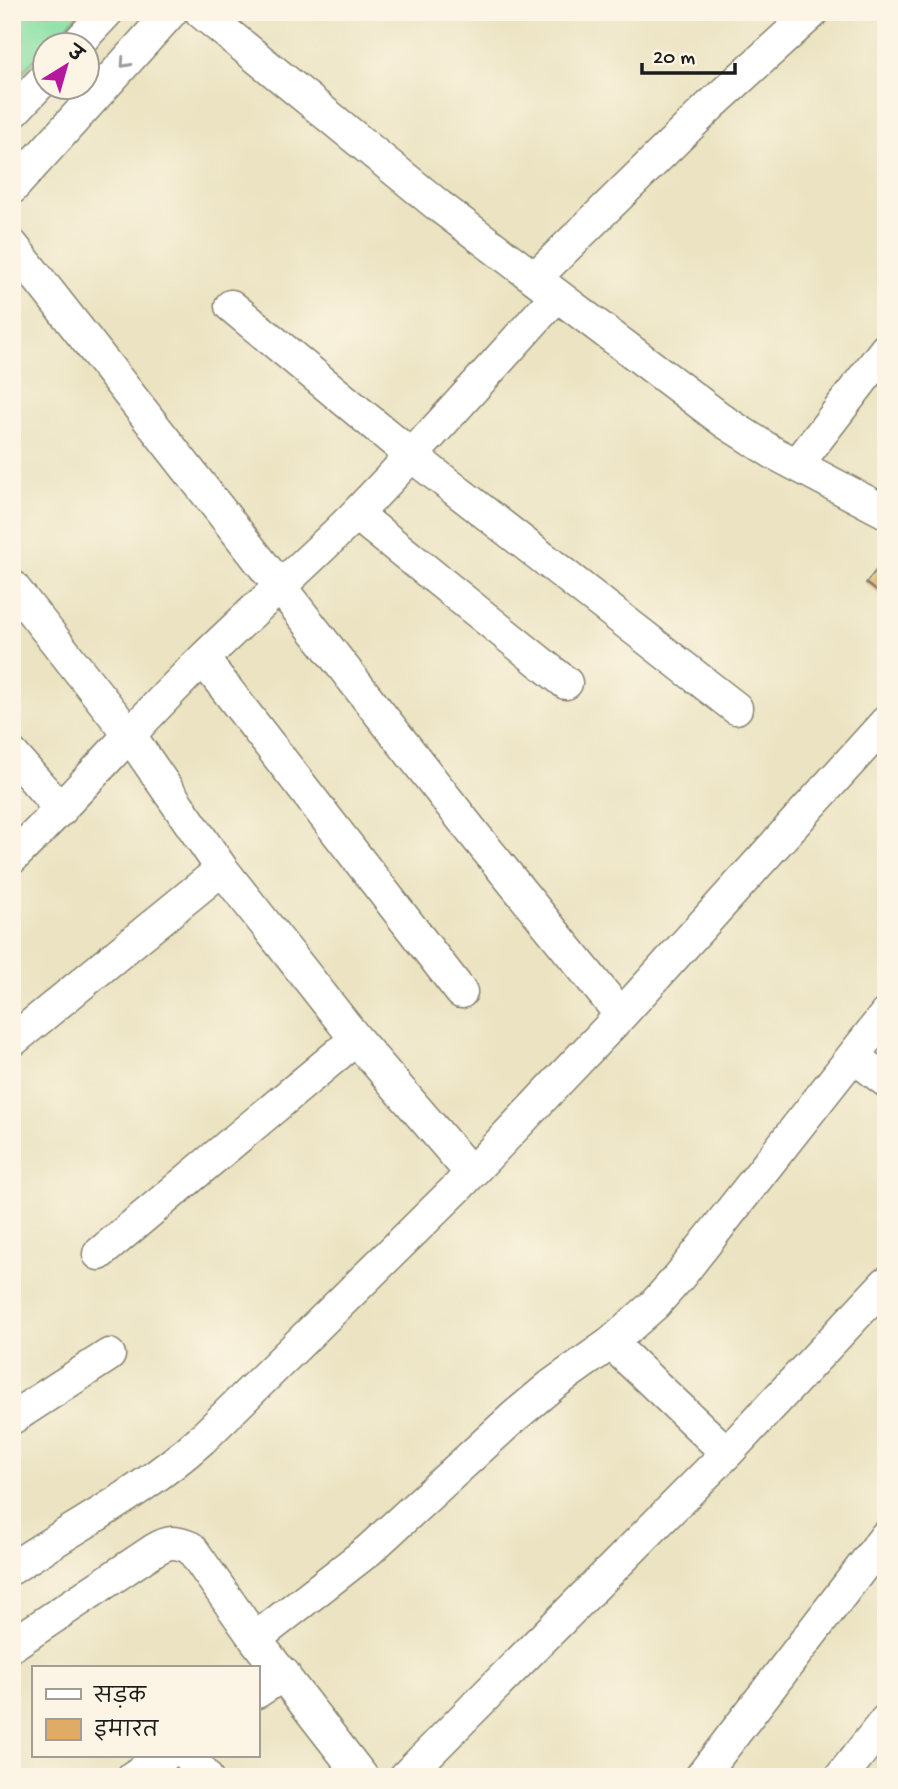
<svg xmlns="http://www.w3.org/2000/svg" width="898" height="1789" font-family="'Gochi Hand','Playpen Sans Deva',sans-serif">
<rect width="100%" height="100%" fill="#fcf5e5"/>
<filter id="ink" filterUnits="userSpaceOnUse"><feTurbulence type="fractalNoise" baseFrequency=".0143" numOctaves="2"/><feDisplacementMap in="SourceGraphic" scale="14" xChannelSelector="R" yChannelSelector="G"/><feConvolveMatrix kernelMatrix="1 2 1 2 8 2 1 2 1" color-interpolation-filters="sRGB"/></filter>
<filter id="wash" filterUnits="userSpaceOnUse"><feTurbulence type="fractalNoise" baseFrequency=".00686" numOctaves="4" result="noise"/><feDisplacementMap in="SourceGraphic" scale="28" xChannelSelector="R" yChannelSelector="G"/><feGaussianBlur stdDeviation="1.57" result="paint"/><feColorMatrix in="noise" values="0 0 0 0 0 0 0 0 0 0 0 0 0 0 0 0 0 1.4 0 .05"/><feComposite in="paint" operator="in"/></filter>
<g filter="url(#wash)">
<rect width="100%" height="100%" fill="#ebe3c1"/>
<path fill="#88e0a4" stroke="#527e60" stroke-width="2" d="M12,12H81L49,45L46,46L45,49L12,84Z"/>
<g id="blocks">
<path fill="#e0ab64" d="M886,558V599L866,583Z"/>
</g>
</g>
<g filter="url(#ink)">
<use href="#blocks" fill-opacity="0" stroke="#84806e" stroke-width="2"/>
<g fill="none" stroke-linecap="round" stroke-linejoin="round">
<defs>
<path id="minor" d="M201,12L439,206L725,422L772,452L886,512
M75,46L107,12
M12,113L46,77
M12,188L171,12
M12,245L474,834L621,1015
M535,278L710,106L813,12
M231,306L412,456L736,708
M797,465L886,349
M356,514L566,683
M12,586L129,734L222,869L356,1039L471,1173
M203,659L461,992
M12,754L61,810
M12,858C78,794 137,723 203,659C252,611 304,566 353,517C423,445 490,370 557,295
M12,1041L222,869
M853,1056L886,1081
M99,1254L356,1039
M611,1343L727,1453
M12,1418L109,1355
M12,1568C76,1526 145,1491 202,1439L457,1188L621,1015L886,722
M255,1639L369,1550L515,1416L552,1385L611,1343L654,1305L679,1277L886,1014
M12,1645L154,1550C169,1541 175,1541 191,1548L255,1639L362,1777
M257,1692L284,1674
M189,1756L206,1777
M133,1777L164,1756
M405,1777L727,1453L886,1283
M701,1777L886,1536
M841,1777L886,1720"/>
</defs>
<use href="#minor" stroke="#84806e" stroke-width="35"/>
<use href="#minor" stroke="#fff" stroke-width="32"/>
</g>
<defs><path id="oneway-chevron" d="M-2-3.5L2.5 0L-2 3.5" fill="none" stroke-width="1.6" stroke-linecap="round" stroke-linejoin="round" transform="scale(1.75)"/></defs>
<use stroke="#999" href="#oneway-chevron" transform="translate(125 63) rotate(132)"/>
</g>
<rect width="898" height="1789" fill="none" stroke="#fcf5e5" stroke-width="42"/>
<rect x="32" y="1666" width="228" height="91" fill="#fcf5e5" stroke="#a29e95" stroke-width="2"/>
<rect x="46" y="1689" width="35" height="10" fill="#ffffff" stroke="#a29e95" stroke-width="2"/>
<text x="94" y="1702" font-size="21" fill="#1c1c1c">सड़क</text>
<rect x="46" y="1719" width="35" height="21" fill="#e0ab64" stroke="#a29e95" stroke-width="2"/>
<text x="94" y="1736" font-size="21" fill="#1c1c1c">इमारत</text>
<g transform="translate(66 66) rotate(37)"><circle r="33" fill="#fcf5e5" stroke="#a29e95" stroke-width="2"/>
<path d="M0-5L12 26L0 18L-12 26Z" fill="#b5179e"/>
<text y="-10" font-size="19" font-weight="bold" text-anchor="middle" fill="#1c1c1c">उ</text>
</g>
<path d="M642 63v10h93v-10" fill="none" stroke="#1c1c1c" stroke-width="3.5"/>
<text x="653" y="63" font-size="21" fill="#1c1c1c" stroke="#fcf5e5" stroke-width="5" paint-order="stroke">20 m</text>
</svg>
